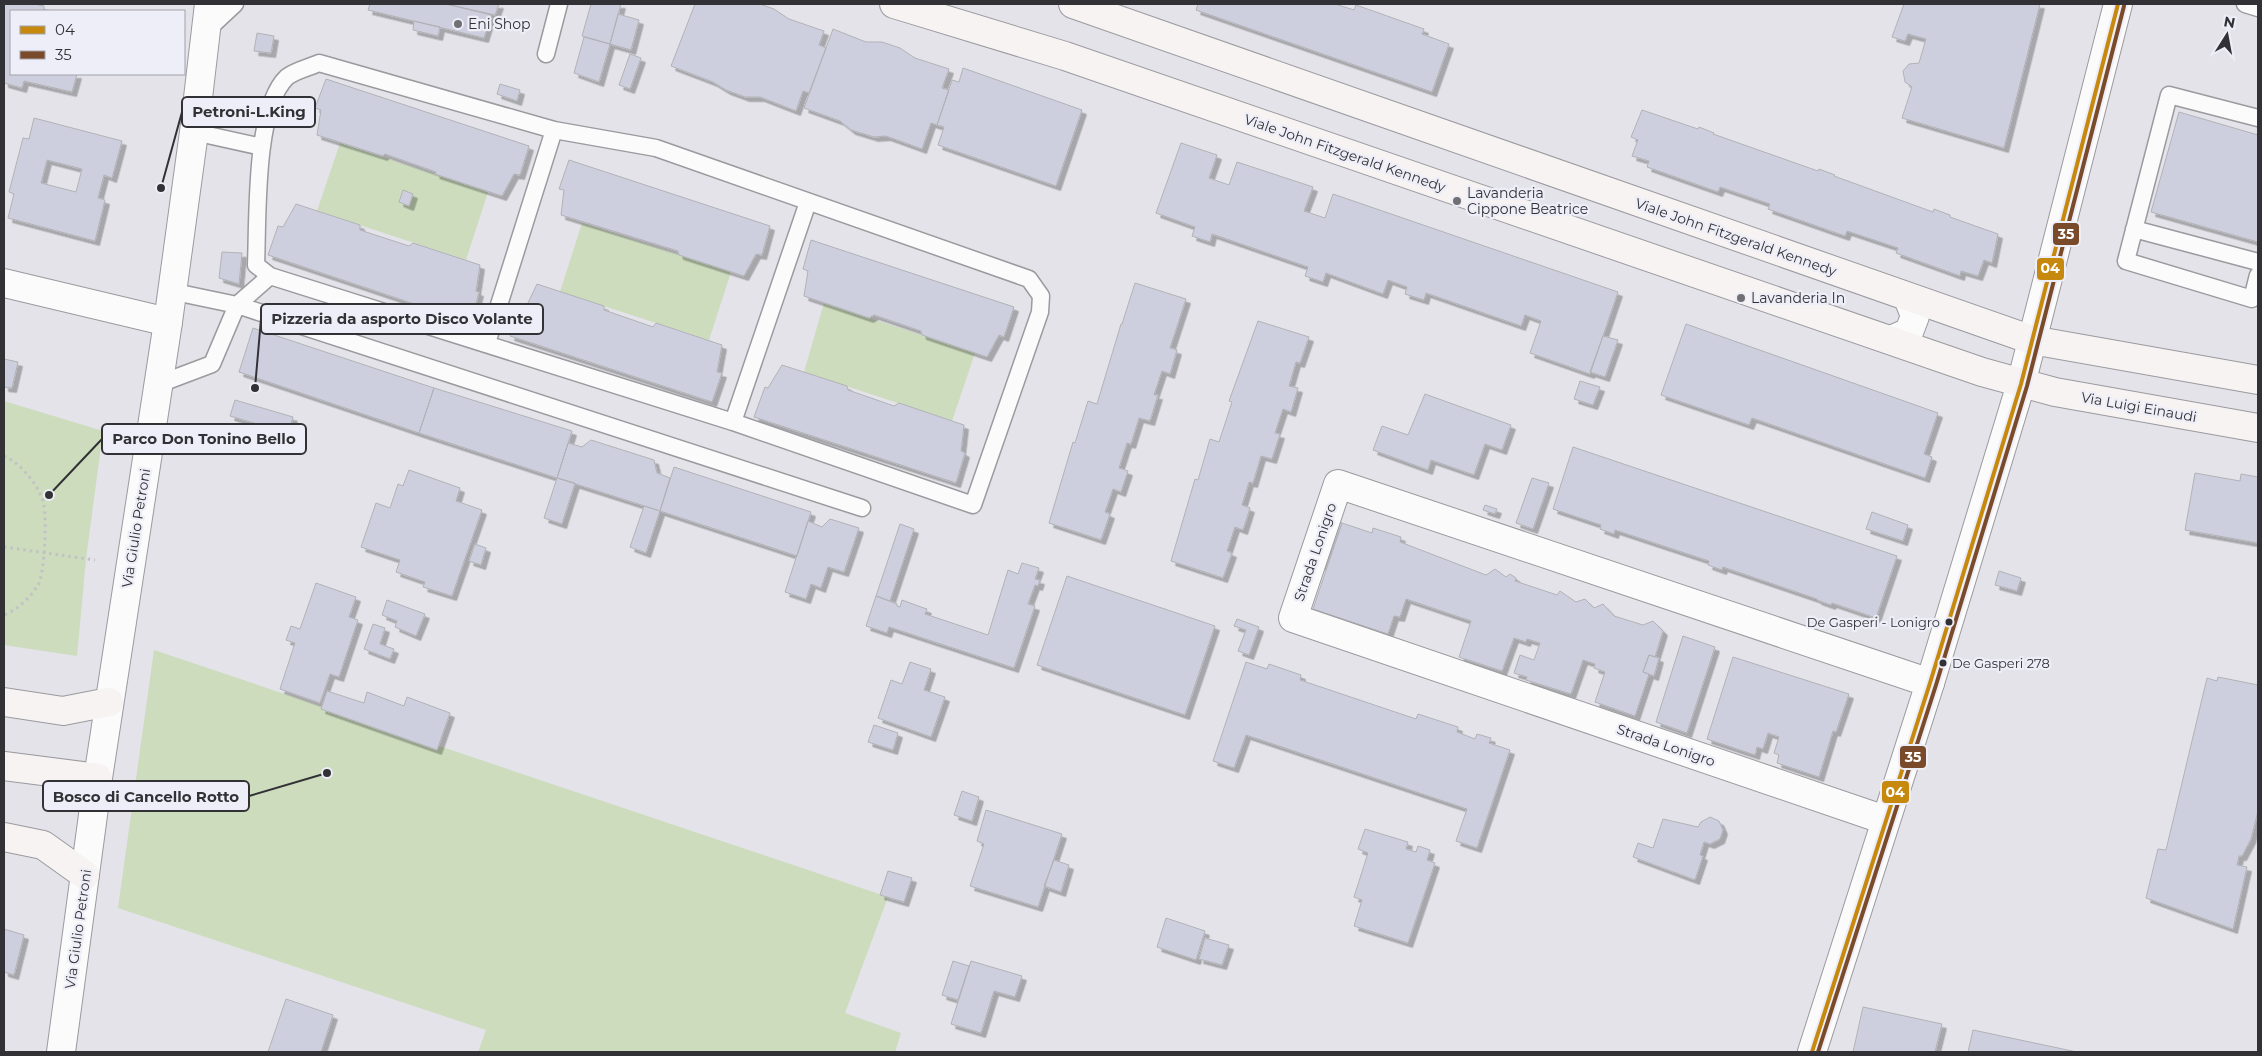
<svg xmlns="http://www.w3.org/2000/svg" width="2262" height="1056" font-family="Montserrat,sans-serif">
<defs>
<filter id="shadow"><feDropShadow dx="4.5" dy="4.5" stdDeviation="0" flood-color="#0004"/></filter>
</defs>
<rect width="100%" height="100%" fill="#e3e3e9"/>
<path fill="#ccdcbd" d="M340,143L488,192L466,260L317,211Z
M582,223L731,272L709,340L560,292Z
M824,303L975,353L952,421L804,372Z
M4,401L103,431L86,559L77,656L4,645Z
M154,650L888,897L845,1013L901,1033L895,1052H478L486,1030L118,908Z"/>
<path fill="#cecfde" stroke="#b1b2b6" fill-rule="evenodd" filter="url(#shadow)" d="M4,4H34L44,6V10L47,11H11V74H77L72,92L24,81L22,88L4,83Z
M370,4H446L491,15L484,38L368,10Z
M446,4H499L495,15Z
M591,4H621L610,44L582,36Z
M695,4H760L774,9L789,19L824,31L819,45L826,48L809,93L803,91L796,111L760,97H745L726,90L713,82L671,66Z
M1198,4H1335L1354,10L1356,5L1424,29L1422,34L1449,44L1432,92L1196,10Z
M1904,4H2040L2004,148L1902,118L1912,87L1905,82L1903,71L1909,64L1919,63L1926,39L1908,34L1905,41L1892,37Z
M618,14L639,20L631,50L610,44Z
M414,21L440,27L438,36L413,30Z
M833,29L866,42H882L900,48L915,58L949,69L942,88L949,90L937,125L931,123L922,149L886,136L874,137L851,130L840,121L804,108Z
M257,33L274,36L271,53L254,51Z
M584,37L610,44L599,82L574,73Z
M630,54L641,58L630,89L619,85Z
M963,68L1082,110L1056,186L938,145L944,127L937,125L952,80L959,82Z
M326,79L529,146L520,175L514,174L502,196L435,174L436,172L385,154L383,156L317,135L321,110L315,108Z
M500,84L520,90L517,101L497,94Z
M1642,110L1698,129L1699,127L1714,133L1713,134L1818,171L1819,169L1835,175L1834,176L1933,212L1934,209L1950,215V217L1998,234L1992,263L1984,260L1978,276L1961,271L1960,276L1896,253L1898,248L1847,231L1845,236L1768,209L1770,204L1720,187L1718,192L1647,167L1649,161L1632,156L1638,140L1631,137Z
M2179,112L2258,135V242L2151,212Z
M34,118L122,141L112,178L104,175L98,198L105,200L95,241L8,218L14,194L9,192L23,138L29,139ZM47,160L82,169L76,192L41,183Z
M1181,143L1217,155L1209,178L1229,185L1237,162L1313,187L1304,211L1325,218L1333,194L1618,292L1590,374L1530,353L1541,321L1525,315L1521,326L1426,293L1424,300L1405,294L1407,287L1388,280L1383,294L1326,273L1323,282L1305,276L1308,267L1212,234L1210,242L1192,236L1195,227L1156,213Z
M569,160L770,226L762,255L756,254L744,276L679,255L678,251L561,215L564,190L559,189Z
M403,190L413,194L409,206L399,202Z
M296,204L360,225V230L409,246L413,243L480,265L476,291L479,292L471,323L268,255L278,226L283,227Z
M811,240L1014,307L1004,337L999,335L987,357L922,335L921,331L874,315L869,318L804,296L808,271L803,269Z
M222,252L242,253L239,284L219,278Z
M1135,283L1186,299L1170,348L1177,350L1170,374L1162,371L1154,395H1158L1150,421L1139,418L1131,444L1127,443L1119,468L1128,471L1121,492L1113,489L1105,512L1110,514L1101,540L1049,523L1073,442L1075,443L1088,401L1097,404L1121,324H1122Z
M537,284L604,306V310L653,327L656,323L722,345L717,372L722,373L712,402L510,336L520,306L526,307Z
M1258,321L1309,337L1300,363L1296,362L1289,386L1298,388L1291,412L1283,409L1275,433L1280,434L1272,459L1261,456L1253,483L1249,482L1242,505L1250,508L1243,530L1235,527L1227,551L1232,553L1223,578L1171,561L1195,479L1198,480L1210,439L1219,442L1232,402L1229,401Z
M1686,324L1938,413L1924,454L1932,457L1925,478L1752,418L1749,425L1661,395Z
M253,328L434,388L419,433L239,372Z
M1603,336L1618,340L1605,377L1590,372Z
M4,359L18,362L12,388L4,387Z
M782,365L847,386L848,390L894,406L899,403L964,425L961,451L965,453L956,483L754,417L765,387L768,388Z
M1580,381L1600,387L1593,405L1574,399Z
M434,388L572,431L557,478L419,433Z
M1425,394L1511,425L1502,450L1485,444L1474,475L1431,460L1428,470L1373,450L1382,426L1408,435Z
M235,400L293,417L288,433L230,416Z
M591,440L654,460L657,473L670,478L660,511L557,478L568,443L582,447Z
M1573,447L1897,556L1876,618L1832,603L1831,605L1817,600V599L1723,567L1722,570L1708,565L1709,561L1615,530L1614,534L1600,529L1601,525L1553,509Z
M674,467L811,512L797,556L660,511Z
M409,470L460,488L456,501L482,510L452,596L423,587L425,582L396,572L400,560L361,547L376,503L390,508L398,484L403,486Z
M2195,473L2240,481L2241,474L2258,477V543L2185,530Z
M557,478L575,483L562,524L544,518Z
M1532,478L1549,483L1533,529L1516,523Z
M1485,505L1497,509L1495,514L1483,510Z
M644,506L660,511L646,553L630,547Z
M1872,512L1908,525L1903,541L1866,529Z
M830,519L859,528L844,572L828,567L821,588L811,584L806,599L785,592L808,521L822,527Z
M1336,521L1342,523L1326,567L1320,565Z
M1342,523L1372,533L1373,528L1401,537L1400,542L1486,575L1495,569L1506,577L1510,574L1516,578L1515,581L1557,595L1560,591L1576,602L1585,599L1594,608L1603,604L1614,616L1643,625L1653,621L1663,631L1655,657L1649,655L1643,672L1649,674L1635,716L1595,702L1605,672L1594,668L1595,664L1583,660L1571,694L1526,680L1527,677L1514,673L1520,655L1534,660L1540,643L1527,639L1526,642L1514,638L1502,671L1459,657L1471,621L1406,599L1400,617L1394,616L1388,634L1313,609Z
M900,524L914,529L890,601L876,596Z
M475,544L486,548L481,565L469,561Z
M1022,563L1039,568L1035,579L1040,580L1038,586L1035,585L1028,604L1035,606L1014,668L889,627L887,633L866,626L876,596L897,604V606L900,607L902,600L921,607L927,609L925,614L988,635L1008,570L1018,574Z
M1999,571L2021,578L2017,591L1995,585Z
M1067,576L1215,626L1185,715L1037,665Z
M316,583L356,597L349,617L358,620L339,677L330,674L320,703L280,689L295,643L286,640L291,626L300,629Z
M387,600L425,614L416,636L395,627L397,621L382,615Z
M1237,619L1259,627L1249,655L1238,651L1246,630L1234,626Z
M373,624L385,628L380,644L394,649L390,659L364,649Z
M1683,636L1715,647L1687,733L1656,722Z
M1649,655L1659,658L1654,676L1643,672Z
M1733,657L1849,694L1836,732L1833,731L1819,777L1777,763L1779,755L1774,753L1779,737L1768,733L1763,749L1757,747L1755,755L1707,739Z
M910,662L931,669L924,690L945,697L931,737L878,718L891,680L902,684Z
M1246,662L1267,669L1269,664L1301,675L1300,680L1416,719L1418,714L1458,727L1457,732L1475,739L1477,734L1491,738L1489,743L1510,750L1477,848L1456,841L1467,809L1246,735L1234,768L1213,761Z
M2218,677L2258,685V811L2251,839L2242,856H2239L2237,865L2247,867L2233,929L2146,898L2158,849L2166,850L2207,678L2217,681Z
M327,691L364,703L367,692L404,706L407,697L450,713L437,750L321,709Z
M874,725L898,733L893,750L868,742Z
M962,791L979,797L972,821L954,815Z
M986,810L1062,834L1038,907L970,886L984,844L977,841Z
M1710,817L1719,821L1723,830L1720,839L1710,844L1704,842L1700,855L1703,856L1695,880L1633,857L1638,843L1653,848L1663,819L1698,827L1701,822Z
M1365,829L1408,842L1406,849L1416,852L1418,846L1430,850L1427,860L1435,863L1408,943L1354,926L1362,900L1354,897L1368,853L1358,849Z
M1054,860L1069,865L1061,892L1044,886Z
M888,871L912,878L904,902L880,895Z
M1166,918L1205,931L1196,960L1157,947Z
M4,929L24,935L14,975L4,972Z
M1205,938L1229,945L1222,965L1199,959Z
M953,961L969,966L958,1000L942,995Z
M971,961L1022,976L1015,997L994,991L981,1033L951,1024Z
M286,999L333,1015L321,1052H268Z
M1863,1007L1942,1024L1935,1052H1853Z
M1973,1030L2077,1052H1968Z"/>
<g fill="none" stroke-linecap="round" stroke-linejoin="round">
<defs>
<path id="service" d="M2245,4L2258,8
M206,31L235,4
M546,54L559,4
M319,63L554,130L656,148L1029,279L1041,296L1040,312L973,505L733,422L270,276L256,265C258,219 254,108 287,77C294,71 310,67 319,63Z
M2258,118L2169,95L2126,261L2252,299L2258,275
M194,132L262,147
M2134,229L2258,262
M170,291L237,305L862,508
M487,343L554,130
M159,384L212,364L237,305L270,276
M733,422L808,202"/>
<path id="minor" d="M4,283L168,322
M1891,340L1909,332L1915,316L1908,298
M1885,820L1293,618L1338,484L1930,683"/>
<path id="tertiary" d="M61,1052L98,778L168,322L194,132L209,4
M1812,1052L1930,683L2021,384L2118,4"/>
<path id="secondary" d="M894,4L1065,56L1982,372L2055,392L2258,428
M1073,4L2032,340L2258,380
M4,702L63,711L109,702
M4,766L98,778
M4,837L43,845L85,875"/>
</defs>
<use href="#service" stroke="#9a9a9f" stroke-width="19"/>
<use href="#minor" stroke="#9a9a9f" stroke-width="30"/>
<use href="#tertiary" stroke="#9a9a9f" stroke-width="30"/>
<use href="#secondary" stroke="#9a9a9f" stroke-width="30"/>
<path stroke="#c2c2c5" stroke-width="3" stroke-dasharray="2.5 4" stroke-linecap="butt" d="M4,456C20,463 35,481 42,498C48,511 45,573 38,585C31,597 17,610 4,615
M4,547L95,560"/>
<use href="#service" stroke="#fbfbfc" stroke-width="16"/>
<use href="#minor" stroke="#fbfbfc" stroke-width="28"/>
<use href="#tertiary" stroke="#fbfbfc" stroke-width="28"/>
<use href="#secondary" stroke="#f6f3f2" stroke-width="28"/>
<defs>
<path id="bus-1" d="M1812,1052L1930,683L2021,384L2118,4"/>
<path id="bus-2" d="M1818,1052L1936,685L2027,386L2124,6"/>
</defs>
<use href="#bus-1" stroke="#eeeef8" stroke-width="8"/>
<use href="#bus-2" stroke="#eeeef8" stroke-width="8"/>
<use href="#bus-1" stroke="#c6890d" stroke-width="4"/>
<use href="#bus-2" stroke="#7a4b2a" stroke-width="4"/>
</g>
<g fill="#706f74" stroke="#eeeef8" stroke-width="2">
<circle cx="458" cy="24" r="5"/>
<circle cx="1457" cy="201" r="5"/>
<circle cx="1741" cy="298" r="5"/>
</g>
<g fill="#323135" stroke="#eeeef8" stroke-width="2">
<circle cx="1949" cy="622" r="4.5"/>
<circle cx="1943" cy="663" r="4.5"/>
</g>
<g text-anchor="middle" dominant-baseline="central" stroke-width="4.5" stroke-linejoin="round" paint-order="stroke">
<g font-size="13" fill="#323135" stroke="#eeeef8" text-anchor="end">
<text x="1940" y="622">De Gasperi - Lonigro</text>
<text x="1952" y="663" text-anchor="start">De Gasperi 278</text>
</g>
<g font-size="14" fill="#323135" stroke="#eeeef8" text-anchor="start">
<text x="468" y="24">Eni Shop</text>
<text x="1467" y="193">Lavanderia<tspan x="1467" dy="16">Cippone Beatrice</tspan></text>
<text x="1751" y="298">Lavanderia In</text>
</g>
<g font-size="14" fill="#323135" stroke="#eeeef8">
<text transform="translate(1345 153) rotate(19)">Viale John Fitzgerald Kennedy</text>
<text transform="translate(1736 237) rotate(19)">Viale John Fitzgerald Kennedy</text>
<text transform="translate(2139 407) rotate(10)">Via Luigi Einaudi</text>
<text transform="translate(136 528) rotate(-81)">Via Giulio Petroni</text>
<text transform="translate(1315 552) rotate(-71)">Strada Lonigro</text>
<text transform="translate(1666 745) rotate(19)">Strada Lonigro</text>
<text transform="translate(78 929) rotate(-82)">Via Giulio Petroni</text>
</g>
</g>
<path fill="none" stroke="#323135" stroke-width="2" d="M161 188L182 112M255 388L261 319M49 495L102 439M327 773L249 796"/>
<g fill="#323135" stroke="#eeeef8" stroke-width="2">
<circle cx="161" cy="188" r="5"/>
<circle cx="255" cy="388" r="5"/>
<circle cx="49" cy="495" r="5"/>
<circle cx="327" cy="773" r="5"/>
</g>
<g fill="#eeeef8" stroke="#323135" stroke-width="2">
<rect x="182" y="97" width="133" height="30" rx="5"/>
<rect x="261" y="304" width="282" height="30" rx="5"/>
<rect x="102" y="424" width="204" height="30" rx="5"/>
<rect x="43" y="781" width="206" height="30" rx="5"/>
</g>
<g font-size="15" text-anchor="middle" font-weight="bold" fill="#323135">
<text x="249" y="117">Petroni-L.King</text>
<text x="402" y="324">Pizzeria da asporto Disco Volante</text>
<text x="204" y="444">Parco Don Tonino Bello</text>
<text x="146" y="802">Bosco di Cancello Rotto</text>
</g>
<g stroke="#eeeef8" stroke-width="2">
<rect x="2052" y="222" width="28" height="24" rx="5" fill="#7a4b2a"/>
<rect x="2036" y="257" width="29" height="24" rx="5" fill="#c6890d"/>
<rect x="1899" y="745" width="28" height="24" rx="5" fill="#7a4b2a"/>
<rect x="1881" y="780" width="29" height="24" rx="5" fill="#c6890d"/>
</g>
<g font-size="14" text-anchor="middle" font-weight="bold" fill="#fff">
<text x="2066" y="239">35</text>
<text x="2050" y="273">04</text>
<text x="1913" y="762">35</text>
<text x="1895" y="797">04</text>
</g>
<rect width="2262" height="1056" fill="none" stroke="#323135" stroke-width="10"/>
<rect x="10" y="10" width="175" height="65" fill="#eeeef8" stroke="#a3a2aa"/>
<rect x="20" y="26" width="25" height="8" fill="#c6890d" stroke="#a3a2aa"/>
<text x="55" y="35" font-size="15" fill="#323135">04</text>
<rect x="20" y="51" width="25" height="8" fill="#7a4b2a" stroke="#a3a2aa"/>
<text x="55" y="60" font-size="15" fill="#323135">35</text>
<g transform="translate(2227 35) rotate(11)" stroke="#eeeef8" stroke-width="4" paint-order="stroke">
<path d="M0-4L9 19L0 12L-9 19Z" fill="#323135"/>
<text y="-8" font-size="14" font-weight="bold" text-anchor="middle" fill="#323135">N</text>
</g>
</svg>
